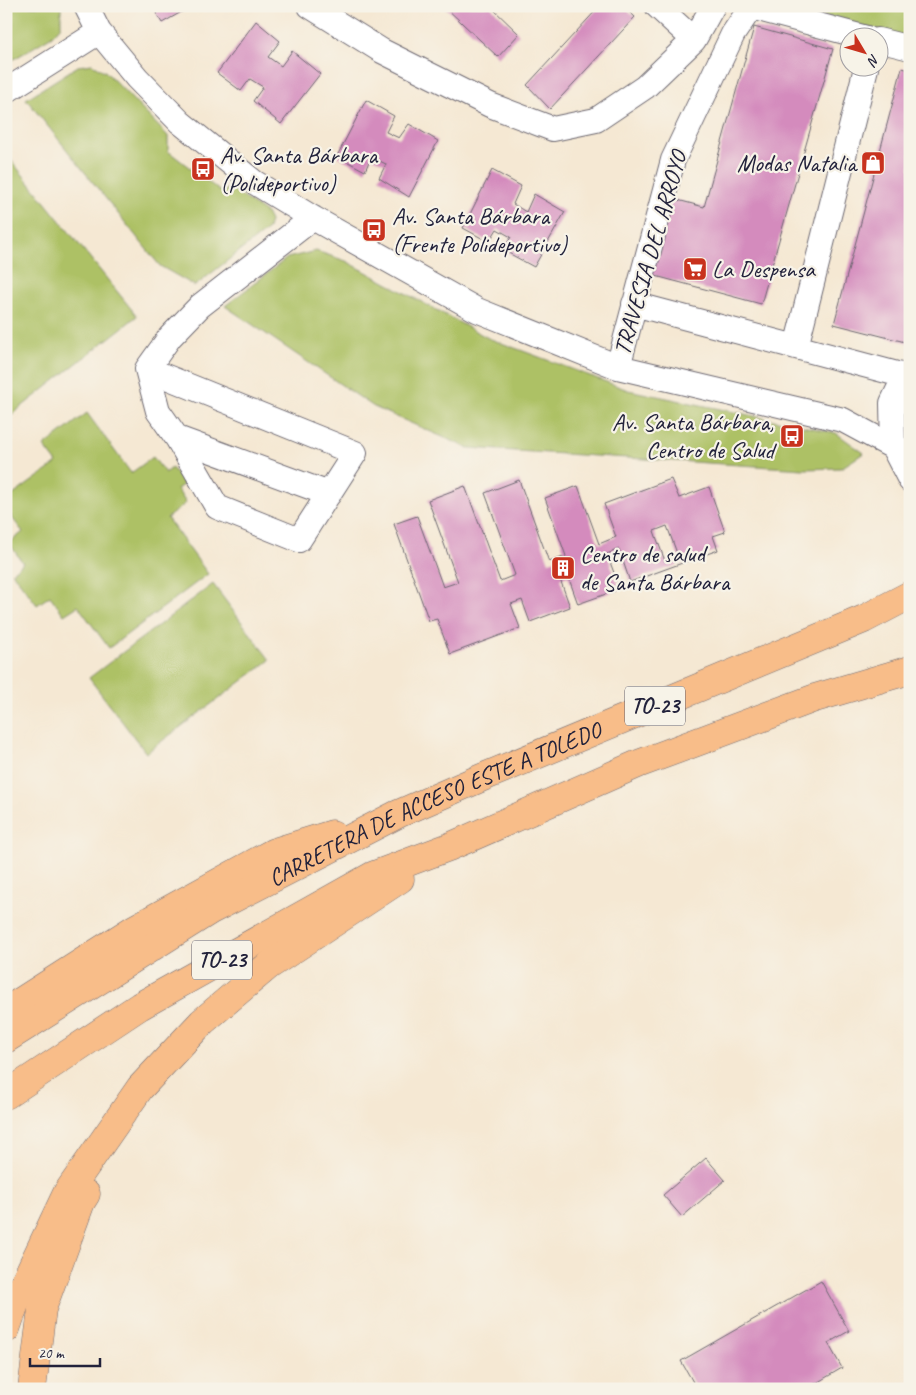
<svg xmlns="http://www.w3.org/2000/svg" width="916" height="1395" font-family="Caveat,sans-serif">
<rect width="100%" height="100%" fill="#f7f3e8"/>
<filter id="ink" filterUnits="userSpaceOnUse"><feTurbulence type="fractalNoise" baseFrequency=".02" numOctaves="2"/><feDisplacementMap in="SourceGraphic" scale="10" xChannelSelector="R" yChannelSelector="G"/><feConvolveMatrix kernelMatrix="1 2 1 2 8 2 1 2 1" color-interpolation-filters="sRGB"/></filter>
<filter id="wash" filterUnits="userSpaceOnUse"><feTurbulence type="fractalNoise" baseFrequency=".0096" numOctaves="4" result="noise"/><feDisplacementMap in="SourceGraphic" scale="20" xChannelSelector="R" yChannelSelector="G"/><feGaussianBlur stdDeviation="1.12" result="paint"/><feColorMatrix in="noise" values="0 0 0 0 0 0 0 0 0 0 0 0 0 0 0 0 0 1.4 0 .05"/><feComposite in="paint" operator="in"/></filter>
<g filter="url(#wash)">
<rect width="100%" height="100%" fill="#f5e8d3"/>
<path fill="#adc165" stroke="#687250" d="M6,6H61V26L52,36L6,64Z
M807,6H910V40L825,16L812,10Z
M92,64L106,72L168,136V151L220,191L232,189L266,213L270,221L268,229L195,286L160,266L26,99L78,66Z
M6,154L137,316L6,419Z
M316,251L346,261L488,338L628,390L836,433L864,453L841,468L804,469L468,448L374,407L225,306L287,258Z
M87,413L131,473L153,457L165,473L172,468L184,484L177,489L186,503L167,518L208,574L109,648L78,606L64,615L50,596L37,605L12,572L23,563L9,543L23,532L6,510V500L57,463L44,446Z
M213,584L270,660L146,753L89,678Z"/>
<g id="blocks">
<path fill="#d48bbd" fill-rule="evenodd" d="M152,6H192L162,23Z
M444,6H490L519,34L498,57Z
M600,6H623L635,17L550,109L527,85Z
M256,21L280,41L268,57L281,66L292,51L320,74L281,124L253,101L263,87L250,79L241,91L217,73Z
M754,27L833,49L761,304L648,274L670,198L704,207Z
M902,68L910,70V339L909,343L834,324Z
M366,100L394,116L386,132L399,138L409,124L438,141L409,197L379,178L386,164L371,157L365,171L337,156Z
M492,170L521,186L513,204L526,212L534,194L565,212L534,267L503,250L511,237L497,229L489,242L463,228Z
M671,479L679,498L709,487L725,532L713,536L718,550L630,582L619,549L607,554L620,589L578,604L568,576L560,579L570,607L530,622L522,600L511,604L520,628L450,654L437,619L429,621L394,524L417,516L443,587L458,582L428,500L465,486L500,581L515,575L485,493L519,480L549,562L566,556L545,498L578,486L599,544L616,537L604,504ZM667,526L678,556L665,561L654,531Z
M706,1158L725,1180L682,1217L663,1195Z
M821,1281L849,1331L828,1343L842,1368L806,1389H697L681,1361Z"/>
</g>
</g>
<g filter="url(#ink)">
<use href="#blocks" fill-opacity="0" stroke="#6c6770" stroke-width="1"/>
<g fill="none" stroke-linecap="round" stroke-linejoin="round">
<defs>
<path id="minor" d="M86,6L99,32L137,78L180,122L254,182L313,218L477,310L618,367L843,420L893,447L910,452
M310,6L382,51L490,105L553,129L596,120L645,87L694,40L713,6
M657,6L694,40
M751,7L867,38
M878,40L910,48
M6,91L99,32
M634,304L905,376
M796,347L866,68
M618,367L673,160L733,34L752,6
M147,369L355,453L299,540L217,507L177,438L158,411Z
M147,369L170,337L200,306L313,218
M905,376L892,403L893,447L910,480
M177,438L329,494"/>
<g id="highway">
<path d="M6,1011L134,929L274,852L332,834"/>
<path id="s1" d="M6,1039L211,910L398,814L481,778L864,619L910,595"/>
<path d="M6,1095L140,1006L374,875L449,847L638,764L815,698L910,670"/>
<path d="M6,1329L17,1298L67,1193L140,1088L202,1022L268,966L400,879"/>
<path d="M32,1389L42,1309L81,1202L86,1194"/>
</g>
</defs>
<use href="#minor" stroke="#6c6770" stroke-width="26"/>
<use href="#highway" stroke="#6c6770" stroke-width="29"/>
<use href="#minor" stroke="#fff" stroke-width="24"/>
<use href="#highway" stroke="#f8bd89" stroke-width="28"/>
</g>
</g>
<defs>
<symbol id="shop-square" viewBox="-11 -11 22 22"><rect x="-9" y="-9" width="18" height="18" rx="4" fill="#c8321e" stroke="#f7f3e8"/><path d="M-5-2.5h2.3a2.7 3.5 0 0 1 5.4 0H5L5.5 6h-11ZM-1.5-2.5h3a1.5 2.3 0 0 0-3 0Z" fill="#fff"/></symbol>
<symbol id="bus-square" viewBox="-11 -11 22 22"><rect x="-9" y="-9" width="18" height="18" rx="4" fill="#c8321e" stroke="#f7f3e8"/><path d="M-5-6H5V4H4V6H2V4H-2V6H-4V4H-5ZM-3.5-4V0h7V-4ZM-3.5 1.2v1.5H-2V1.2ZM2 1.2v1.5H3.5V1.2Z" fill="#fff"/></symbol>
<symbol id="supermarket-square" viewBox="-11 -11 22 22"><rect x="-9" y="-9" width="18" height="18" rx="4" fill="#c8321e" stroke="#f7f3e8"/><path d="M-6-5.5h2.5l.6 2H6L4.5 2H-2.5L-4.4-4H-6ZM-1.5 3.2a1.3 1.3 0 1 0 .1 0ZM3 3.2a1.3 1.3 0 1 0 .1 0Z" fill="#fff"/></symbol>
<symbol id="building-square" viewBox="-11 -11 22 22"><rect x="-9" y="-9" width="18" height="18" rx="4" fill="#c8321e" stroke="#f7f3e8"/><path d="M-4-6H4V6H1V3H-1V6H-4ZM-2.5-4.3h1.7v1.8h-1.7ZM.8-4.3h1.7v1.8H.8ZM-2.5-1h1.7V.8h-1.7ZM.8-1h1.7V.8H.8Z" fill="#fff"/></symbol>
</defs>
<g fill-rule="evenodd">
<use href="#shop-square" x="859" y="149" width="28" height="28"/>
<use href="#bus-square" x="189" y="155" width="28" height="28"/>
<use href="#bus-square" x="360" y="216" width="28" height="28"/>
<use href="#supermarket-square" x="681" y="255" width="28" height="28"/>
<use href="#bus-square" x="778" y="422" width="28" height="28"/>
<use href="#building-square" x="549" y="554" width="28" height="28"/>
</g>
<g text-anchor="middle" dominant-baseline="central" stroke-width="4.5" stroke-linejoin="round" paint-order="stroke">
<g fill="#f7f3e8" stroke="#62616f" stroke-width="1">
<rect x="625" y="686.5" width="60" height="39" rx="4"/>
<rect x="192" y="940.5" width="60" height="39" rx="4"/>
</g>
<g font-size="22" font-weight="bold" fill="#22223b">
<text x="655" y="706">TO-23</text>
<text x="222" y="960">TO-23</text>
</g>
<g font-size="24" fill="#22223b" stroke="#f7f3e8" text-anchor="start">
<text x="220" y="155">Av. Santa Bárbara<tspan x="220" dy="28">(Polideportivo)</tspan></text>
<text x="856" y="163" text-anchor="end">Modas Natalia</text>
<text x="392" y="216">Av. Santa Bárbara<tspan x="392" dy="28">(Frente Polideportivo)</tspan></text>
<text x="712" y="269">La Despensa</text>
<text x="774" y="422" text-anchor="end">Av. Santa Bárbara,<tspan x="774" dy="28">Centro de Salud</tspan></text>
<text x="580" y="554">Centro de salud<tspan x="580" dy="28">de Santa Bárbara</tspan></text>
</g>
<g font-size="24" fill="#22223b" stroke="#f7f3e8">
<text transform="translate(650 253) rotate(-74)">TRAVESIA DEL ARROYO</text>
<text stroke="none"><textPath href="#s1" startOffset="490">CARRETERA DE ACCESO ESTE A TOLEDO</textPath></text>
</g>
</g>
<rect width="916" height="1395" fill="none" stroke="#f7f3e8" stroke-width="25"/>
<g transform="translate(864 52) rotate(128)"><circle r="24" fill="#f7f3e8" stroke="#a29fa3"/>
<path d="M0-4L9 19L0 12L-9 19Z" fill="#c8321e"/>
<text y="-8" font-size="14" font-weight="bold" text-anchor="middle" fill="#22223b">N</text>
</g>
<path d="M30 1358v8h70v-8" fill="none" stroke="#22223b" stroke-width="2.5"/>
<text x="38" y="1358" font-size="15" fill="#22223b" stroke="#f7f3e8" stroke-width="4" paint-order="stroke">20 m</text>
</svg>
